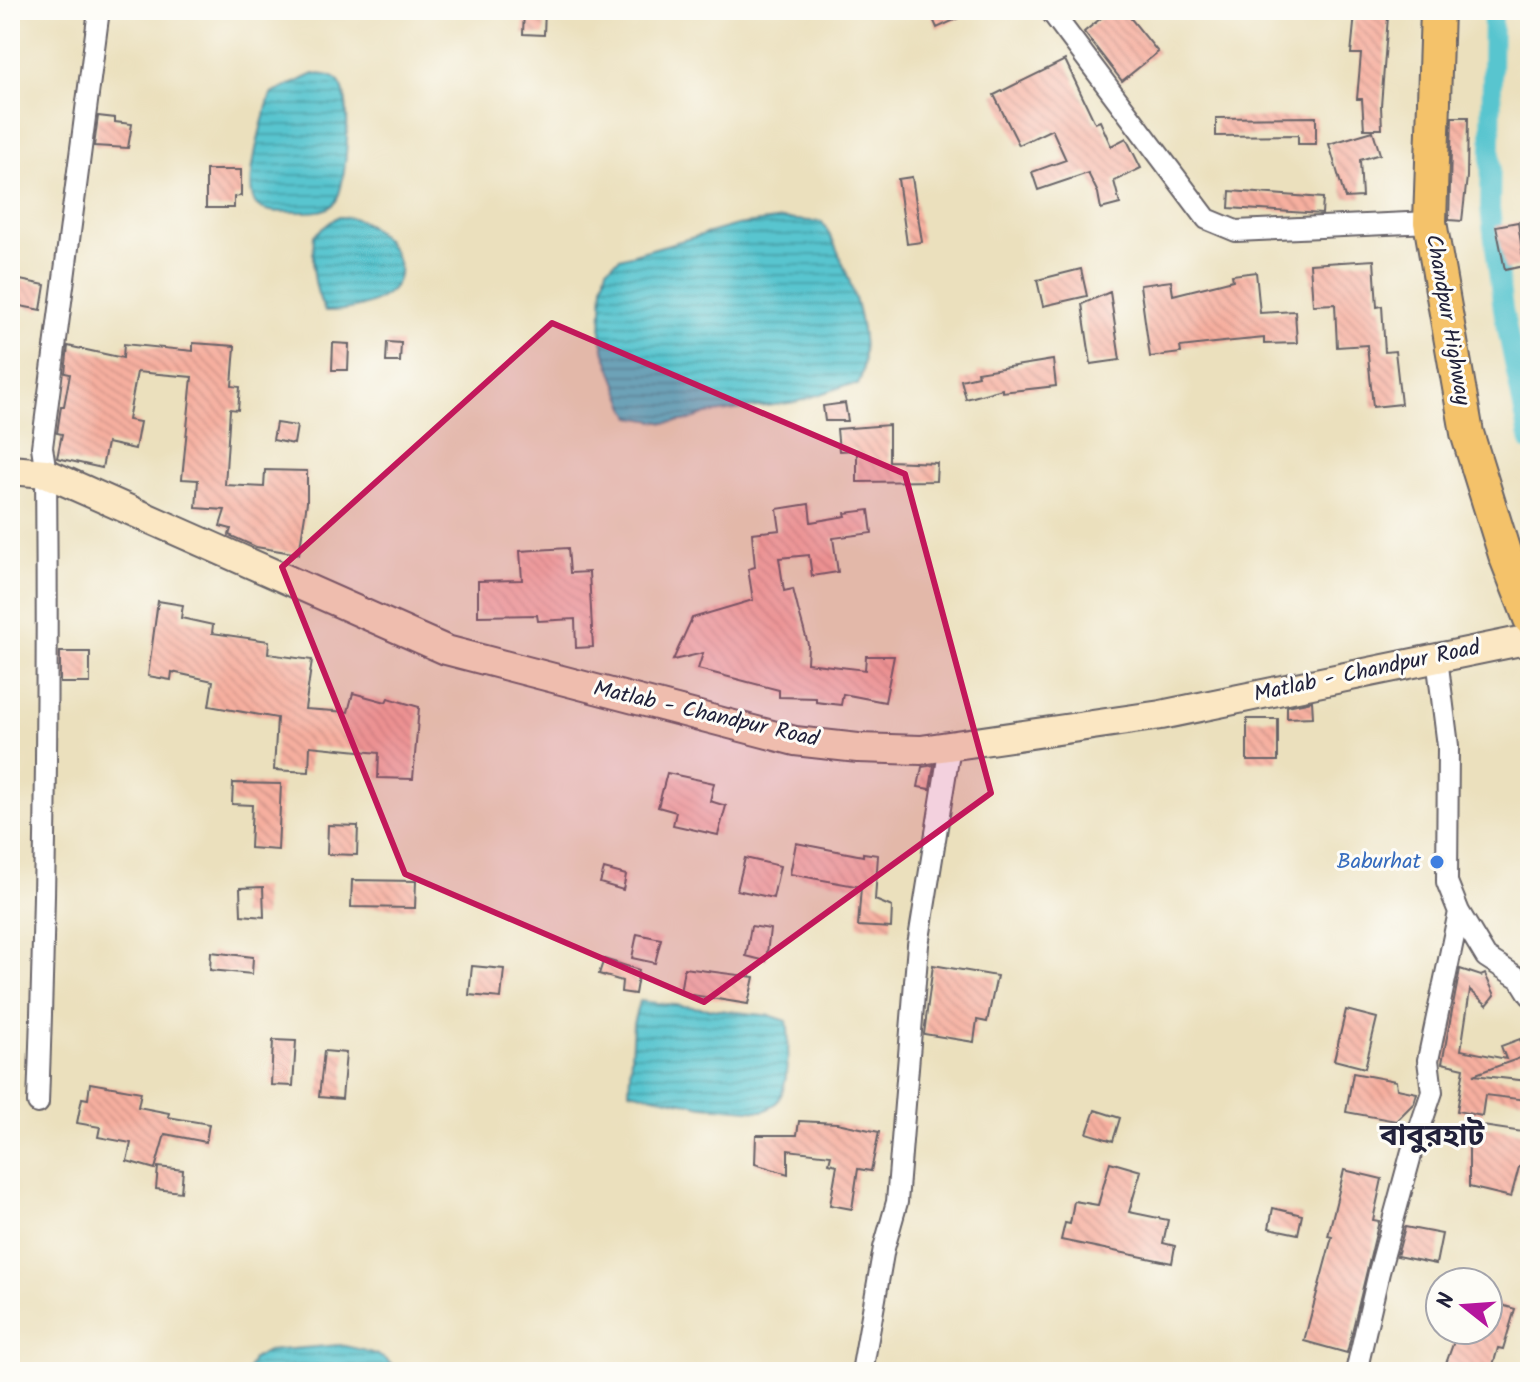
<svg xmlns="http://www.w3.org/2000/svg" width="1540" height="1382" font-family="Kalam,'Noto Sans Bengali',sans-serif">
<defs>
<pattern id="water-rules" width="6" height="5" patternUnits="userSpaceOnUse" patternTransform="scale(2)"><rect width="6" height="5" fill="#58c5cf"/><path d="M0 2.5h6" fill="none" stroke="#48a0a9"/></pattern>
<pattern id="building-back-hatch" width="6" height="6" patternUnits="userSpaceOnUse" patternTransform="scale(2)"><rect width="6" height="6" fill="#f6af9f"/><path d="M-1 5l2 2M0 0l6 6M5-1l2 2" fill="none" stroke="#d3968a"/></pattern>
</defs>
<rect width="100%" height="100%" fill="#fdfcf7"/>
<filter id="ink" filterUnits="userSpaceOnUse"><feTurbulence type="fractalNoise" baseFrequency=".0125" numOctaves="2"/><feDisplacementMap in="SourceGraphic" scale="16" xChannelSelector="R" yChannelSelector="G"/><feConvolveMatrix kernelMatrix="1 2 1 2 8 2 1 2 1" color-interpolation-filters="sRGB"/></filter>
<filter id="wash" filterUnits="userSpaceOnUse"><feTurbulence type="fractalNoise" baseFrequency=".006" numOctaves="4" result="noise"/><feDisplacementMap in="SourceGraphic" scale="32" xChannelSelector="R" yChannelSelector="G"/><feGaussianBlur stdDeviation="1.8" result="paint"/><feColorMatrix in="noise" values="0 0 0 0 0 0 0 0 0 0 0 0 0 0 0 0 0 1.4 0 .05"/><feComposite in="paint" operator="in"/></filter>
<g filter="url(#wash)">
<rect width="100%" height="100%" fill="#ebe0bd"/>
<path fill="url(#water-rules)" stroke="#3d7485" stroke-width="2" d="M314,74C325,74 336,76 341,85C352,104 347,182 336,201C329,212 314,212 302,212C290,211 263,215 255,203C243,186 264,114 271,94Z
M337,217C345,217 354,217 361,221C383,232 415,268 390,291C372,307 348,311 325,311C312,286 312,263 314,235Z
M783,219L822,222C845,257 877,344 858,385L844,386L796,402L706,414L690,420L666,423L632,417L627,410L605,353L601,335L603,284L607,268L620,258L737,225Z
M10,698C26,715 18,750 10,770Z
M639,1001L772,1016L787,1021C790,1036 788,1084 780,1097C776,1105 769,1110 761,1111L703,1106L629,1091L633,1024Z
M340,1345C362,1350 384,1352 398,1372H247L253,1359L268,1351Z"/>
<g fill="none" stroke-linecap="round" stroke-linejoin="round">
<path stroke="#58c5cf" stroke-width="20" d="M1493,10L1490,209L1503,309L1530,442"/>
</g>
<g id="blocks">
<path fill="url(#building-back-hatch)" d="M524,10H545L544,35L523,34Z
M929,10H976L937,28Z
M1111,10H1124L1158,52L1122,81L1084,32Z
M1355,14L1388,17L1381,106L1382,129H1364L1362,99H1357L1361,54H1351Z
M1065,60L1095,123L1100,121L1111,146L1126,138L1141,168L1114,181L1120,204L1101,209L1098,193L1088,173L1038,190L1032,172L1066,160L1052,129L1019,145L994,95Z
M98,116L115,118V122L132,124L128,148L94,146Z
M1316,117V144H1298V135L1216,136V118Z
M1452,117H1468L1467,177L1462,221L1449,220Z
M1373,131L1380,154L1360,160L1362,197L1345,198L1329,144Z
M206,170H241V196L234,197V208H206Z
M912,177L922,242L907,244L898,179Z
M1230,191L1323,198L1322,214L1229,208Z
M1518,222L1524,266L1505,270L1496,226Z
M1374,260L1377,307L1382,306L1385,352L1395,351L1401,404L1373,407L1367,345L1337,347L1335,304L1313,305L1310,264Z
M1081,269L1087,296L1043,306L1037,280Z
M1256,272L1260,313L1295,311L1297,343L1264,344V338L1223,342L1180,347L1181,353L1150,357L1140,285L1171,281L1173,295L1233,280L1232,275Z
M10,278L45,285L41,310L10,304Z
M1110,292L1120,360L1091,364L1082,304Z
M387,342L401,343L400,362H386Z
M193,343L235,346L232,386L240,387L238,410L230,409L225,485L264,487L265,470L307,471V502L299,554L256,547L229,535L231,529L220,526L225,510L196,508L198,480L182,479L192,377L137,372L128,420L140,422L135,449L107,443L102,468L57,458L62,434L57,433L61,406H64L70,374L65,373L68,346L123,358L124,344L193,351Z
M333,343L349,344L348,370H332Z
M1053,360L1056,386L1002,392V389L966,399L961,380L978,376L977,372Z
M845,403L848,421H825L823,406Z
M276,423L297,426L294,444L273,440Z
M889,425V461L937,463L936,481L857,482V450L839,451L837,429Z
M809,504L811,522L846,516L845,513L869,510L872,533L833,538L838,572L812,576L809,555L779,558L784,591L793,589L798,609L808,644L807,663L865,670L866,656H894L885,702L843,694L841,705L816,702V698L779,697V690L698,669L703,653L673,660L692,618L753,600L748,569L755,567L752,533L780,530L777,509Z
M568,548L570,573L589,572L593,647L576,648L575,619L538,621L537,615L478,616V581L522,580L520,551Z
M158,601L183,605L181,618L213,625L212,633L269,641L268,654L312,660L305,709L348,712L353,693L386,702L388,698L419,707L413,779L378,778L379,753L310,746L309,772L274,770L277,718L209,706L213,681L172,672L171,680L148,676Z
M60,652H90V683H60Z
M1312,701L1313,717L1287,718V706Z
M1247,719H1278V761H1247Z
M934,765L930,789L918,787L922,767Z
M667,773L714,783L710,801L726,806L718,835L673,825L676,812L658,807Z
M233,783L281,784L278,850L250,848L252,805L232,804Z
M328,825L358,826L357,855L327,854Z
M796,843L863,856V853L878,855L875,900L892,907L891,928L858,926L861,887L790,874Z
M745,858L780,866L773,898L737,890Z
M604,869L626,875L623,890L600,883Z
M352,880L416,881L415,908L351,907Z
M263,887L264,917L241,915L240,888Z
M751,926L770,929L766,961L746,956Z
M637,934L661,939L655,963L632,958Z
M211,952L253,957L252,974L210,970Z
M604,959L639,970L635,994L621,992L622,981L599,974Z
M933,965L997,976L987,1022L977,1020L974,1042L924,1034Z
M472,966L504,969L501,998L469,995Z
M684,968L754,977L748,1004L680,993Z
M1460,969L1481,976L1485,974L1495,995L1487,1005L1470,990L1461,1050L1506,1059L1501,1046L1520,1039L1526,1056L1473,1075L1528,1081L1526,1100L1485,1095L1482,1116L1457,1111L1464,1068L1442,1063Z
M1346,1010L1377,1018L1365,1068L1334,1060Z
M273,1040L296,1041L293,1086L271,1085Z
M324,1051L346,1053L342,1099L319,1097Z
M1353,1073L1396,1081L1397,1089L1417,1093L1414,1103L1396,1121L1346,1112Z
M90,1083L141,1092L138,1107L169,1113L168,1117L209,1124L206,1142L165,1134L155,1169L127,1161L131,1143L98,1137L100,1127L77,1123L82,1098L88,1099Z
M1095,1110L1120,1118L1113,1141L1087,1133Z
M799,1121L837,1123L879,1132L871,1171L858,1169L852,1209L830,1205L837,1165L829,1163L831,1155L788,1150V1174L755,1164L756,1135H797Z
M1469,1124L1530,1133V1169L1519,1167L1511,1197L1469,1187Z
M1110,1162L1141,1171L1129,1212L1168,1220L1163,1243L1175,1246L1172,1263L1061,1240L1065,1223L1070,1224L1074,1201L1098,1205Z
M158,1167L183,1170L181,1192L156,1189Z
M1344,1170L1382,1179L1373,1220L1379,1221L1347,1353L1304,1341L1332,1237L1328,1236Z
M1273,1208L1302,1215L1298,1234L1269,1228Z
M1405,1227L1442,1234L1436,1264L1397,1256Z
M1488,1301L1515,1309L1503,1349L1498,1348L1491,1372H1443L1458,1330H1488Z"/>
</g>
</g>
<g filter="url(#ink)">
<use href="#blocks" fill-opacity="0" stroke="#686468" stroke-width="2"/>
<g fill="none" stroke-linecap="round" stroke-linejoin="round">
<defs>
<path id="minor" d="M1050,10L1207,219L1236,231L1430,222
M1437,658L1448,746L1447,882L1459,912L1486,957L1520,979L1530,995
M38,1103C46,893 48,683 46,473L42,447L99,10
M862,1372L884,1248L897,1202L918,945L950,746
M1356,1372L1379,1272L1412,1151L1432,1092L1428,1060L1459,912"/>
<path id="secondary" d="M10,470L46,473L446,650L795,741L858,748L921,750L1161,715L1530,639"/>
<path id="primary" d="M1437,10L1430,222L1467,433L1505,555L1530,619"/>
</defs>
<use href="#minor" stroke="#686468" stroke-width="24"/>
<use href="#secondary" stroke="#686468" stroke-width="32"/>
<use href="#primary" stroke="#686468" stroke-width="36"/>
<use href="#minor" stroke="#fff" stroke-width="20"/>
<use href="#secondary" stroke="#fbe7c3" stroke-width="28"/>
<use href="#primary" stroke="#f4c26a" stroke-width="32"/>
</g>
</g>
<path fill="#c2185b" fill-opacity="0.2" stroke="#c2185b" stroke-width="6" stroke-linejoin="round" d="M552,323L905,474L991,793L704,1002L405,874L282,567Z"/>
<circle fill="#3f7fe0" stroke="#fdfcf7" stroke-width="3" cx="1437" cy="862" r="8"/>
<g text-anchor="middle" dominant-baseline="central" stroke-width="6" stroke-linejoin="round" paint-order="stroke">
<g font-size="22" fill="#22223b" stroke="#fdfcf7">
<text transform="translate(1447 320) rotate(80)">Chandpur Highway</text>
<text transform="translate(1367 672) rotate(-12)">Matlab - Chandpur Road</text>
<text transform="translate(706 715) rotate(13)">Matlab - Chandpur Road</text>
</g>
<g font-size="22" fill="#366cbe" stroke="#fdfcf7" text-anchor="end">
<text x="1421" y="862">Baburhat</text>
</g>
<g font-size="30" font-weight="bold" fill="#22223b" stroke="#fdfcf7">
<text x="1432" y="1137">বাবুরহাট</text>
</g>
</g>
<rect width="1540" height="1382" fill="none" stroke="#fdfcf7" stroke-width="40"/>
<g transform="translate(1464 1306) rotate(287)"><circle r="38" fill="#fdfcf7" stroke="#a5a5ac" stroke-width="2"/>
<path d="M0-6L14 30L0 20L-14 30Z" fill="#b5179e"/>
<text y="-12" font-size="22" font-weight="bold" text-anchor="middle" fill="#22223b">N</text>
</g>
</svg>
